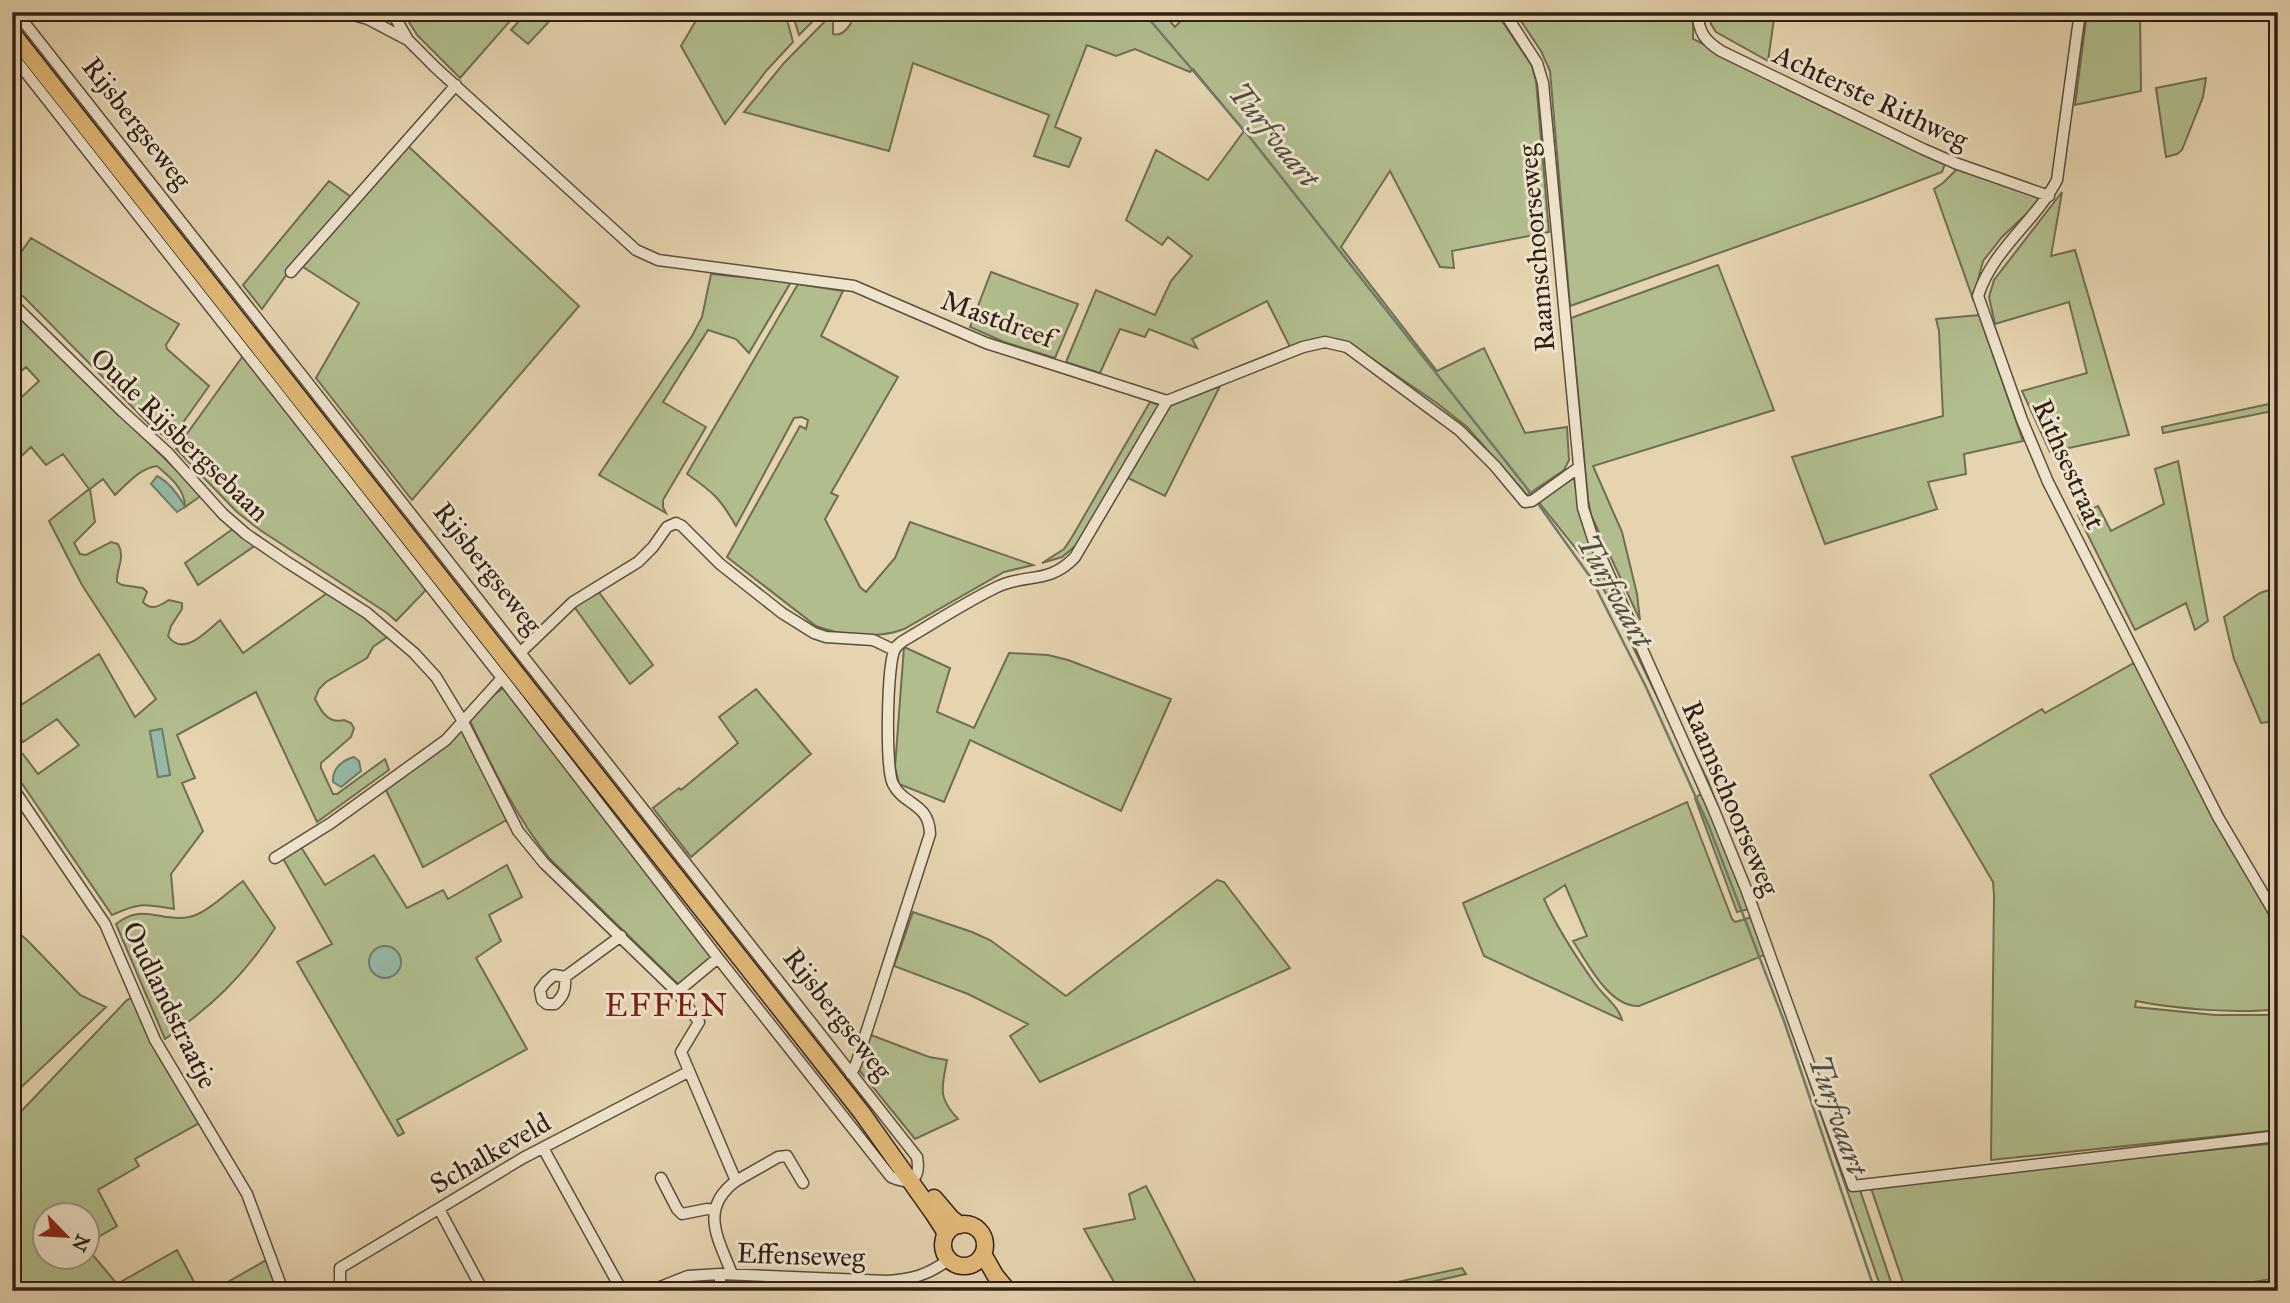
<svg xmlns="http://www.w3.org/2000/svg" width="2290" height="1303" font-family="'IM FELL Great Primer',serif">
<rect width="100%" height="100%" fill="#e5d4af"/>
<filter id="stains"><feTurbulence type="fractalNoise" baseFrequency=".00286" numOctaves="4"/><feColorMatrix values="0 0 0 0 .2 0 0 0 0 .09 0 0 0 0 .02 0 0 0 .5 -.17"/></filter>
<radialGradient id="worn" r=".72"><stop offset=".6" stop-color="#630" stop-opacity="0"/><stop offset="1" stop-color="#630" stop-opacity=".3"/></radialGradient>
<path fill="#b1bd8d" stroke="#706e52" stroke-width="2" fill-rule="evenodd" d="M403,12H518L460,78L417,35Z
M527,12H558L528,44L511,30Z
M701,12H785L793,42L767,70L725,124L681,46Z
M792,12H822L799,35Z
M855,12H1162L1175,27L1189,12H1496L1532,66L1536,81L1549,232L1452,251L1454,268L1440,267L1390,171L1341,247L1437,371L1484,348L1525,433L1567,427L1569,460L1564,470L1527,495L1467,427L1438,404L1352,345C1327,334 1314,337 1290,347L1267,301L1192,339L1197,348L1149,329L1145,337L1120,329L1100,373L1066,362L1096,290L1155,315L1171,281L1192,256L1168,237L1162,245L1126,220L1156,150L1208,180L1244,131L1193,69L1190,72L1135,49L1116,56L1087,45L1055,127L1081,138L1069,167L1034,156L1049,115L913,63L889,151L744,112L784,63L833,13V34C845,37 852,23 855,12Z
M1515,12H1693V39L1859,123L1946,161L1942,172L1871,199L1570,306L1550,71L1541,51Z
M1708,12H1775L1768,61L1716,32L1711,24Z
M2087,12H2140L2141,91L2075,105Z
M2206,78L2203,97L2182,150L2177,154L2166,157L2156,88Z
M407,145L579,306L412,500L316,378L359,303L300,265Z
M1959,167L2043,198L2002,237L1983,261L1973,299L1934,189L1943,183Z
M329,181L351,197L302,253L262,309L243,285Z
M2062,192L2051,256L2075,250L2129,435L2050,452L2022,391L2087,373L2069,302L1995,324L1989,297L1994,280Z
M31,238L179,324L166,345L167,349L209,386L172,438L168,439L152,427L24,297L12,289V265Z
M1718,265L1774,410L1593,466L1622,532L1637,594L1640,620L1591,515L1588,499L1571,318Z
M991,272L1078,304L1055,358L1004,342L970,327Z
M711,274L791,282L749,353L736,339L708,330L663,402L706,427L663,500V507L666,513L599,475L692,336L702,317Z
M798,284L843,291L821,336L898,377L831,493L838,496L825,519L860,587L866,592L895,558L910,522L1033,565L1004,572L904,629C879,639 841,636 816,626L727,557L800,426L806,429L808,420L802,417L794,418L736,526C720,498 713,492 687,474Z
M12,309L202,495L185,507C185,489 170,477 157,466C140,468 127,484 115,495L103,479L90,489L95,522L74,543L80,554L86,555L111,542L118,544C126,558 116,568 117,582L122,585L143,588L147,592L143,602C152,612 160,605 169,600L182,603V609L171,626L168,636C183,658 207,631 220,620L243,653L333,589L393,633L373,647L367,658L326,682L319,689L315,699C321,711 328,724 344,720L351,723L354,728L351,737L321,763V768L333,794H337L385,759L389,770L317,822L256,692L177,735L195,778L182,783L203,831L171,874L174,909C144,904 140,902 112,915L12,769V750L23,754L38,774L79,745L57,719L23,742L12,724V711L99,654L135,717L156,699L82,585L49,521L89,489L63,454L46,465L31,447L12,465V406L39,381L26,367L12,379ZM161,729L170,775L158,777L150,731Z
M1979,315L2023,441L1964,454L1966,474L1928,482L1937,509L1825,544L1792,457L1943,416L1939,331L1936,319Z
M243,356L426,590L396,621L387,613L260,530L237,512L176,449Z
M1220,386L1165,496L1128,478L1170,406Z
M1150,402L1159,405L1079,543L1062,557L1042,563L1064,549L1072,537Z
M2278,402V410L2163,433L2162,427Z
M2178,461L2208,621L2195,630L2186,603L2135,630L2078,515L2098,506L2111,531L2164,504L2155,469Z
M1574,478L1582,523L1708,781L1756,907L1737,912L1695,798L1702,793L1699,783L1615,610L1593,570L1537,500L1565,480Z
M237,526L259,543L198,585L185,563Z
M2278,587V721L2261,723L2234,659L2224,617L2260,593Z
M598,591L653,665L630,684L573,605Z
M904,647L950,668L937,712L974,728L1009,653L1048,655L1068,660L1171,699L1121,811L970,740L944,802L899,784L895,767Z
M2134,663L2199,789L2278,930V1009C2238,1014 2176,1009 2136,1001L2135,1007L2215,1015H2278V1130L1991,1160L1994,895L1993,882L1930,775L2042,709L2045,713Z
M503,688L713,957L680,986L549,858C516,817 493,768 470,721L491,697Z
M756,689L811,754L691,857L653,808L679,788L681,790L738,743L719,717Z
M462,728L510,818L423,867L384,786Z
M1687,802L1732,919L1735,922L1759,915L1795,1012L1786,1015L1764,955L1639,1006C1609,1007 1588,964 1573,941L1587,936L1565,885L1544,899C1558,930 1576,957 1596,985C1604,996 1619,1007 1622,1020L1484,956L1463,903Z
M299,844L325,885L374,855L407,908L443,890L448,899L507,865L522,897L489,915L501,941L476,958L527,1049L397,1120L404,1133L398,1136L297,962L332,944L281,855Z
M1217,880L1224,882L1290,968L1040,1082L1010,1036L1028,1024L968,994L894,966L913,912L972,932L990,940L1066,996Z
M243,881L275,928C244,976 211,1007 165,1039L116,924C143,902 161,923 189,917C206,914 229,891 243,881Z
M12,927L28,941L80,995L106,1007L12,1096Z
M133,997L201,1122L135,1159L139,1166L98,1190L117,1226L88,1243V1216H46V1258H88V1249L117,1284L177,1250L199,1291H12V1121L127,1000Z
M1798,1020L1859,1187L1894,1291H1882L1789,1023Z
M871,1035L929,1057L947,1060C942,1088 937,1097 958,1119L915,1139L859,1070Z
M2278,1143V1278L2240,1284V1291H1906L1870,1185Z
M1146,1186L1200,1291H1119L1084,1229L1135,1219L1129,1194Z
M268,1259L280,1291H212Z
M1462,1268L1466,1274L1391,1291H1356Z
M707,1278H715V1291H664Z"/>
<path fill="#96b9a6" stroke="#6d7c6d" stroke-width="2" d="M157,476C169,482 179,496 185,507L177,512L151,484Z
M162,729L170,775L158,777L150,731Z
M354,757L359,761L361,771L341,787L333,782C332,769 342,760 354,757Z
M369 962a16 16 0 1 1 32 0a16 16 0 1 1-32 0Z"/>
<g fill="none" stroke-linecap="round" stroke-linejoin="round">
<path stroke="#6d7c6d" stroke-width="2.5" d="M1143,12L1248,135L1526,487L1591,578L1646,687L1708,824L1784,1021L1875,1291"/>
<defs>
<path id="minor" d="M342,12L368,19L406,39
M392,12L408,40L436,68L636,250L658,260L854,286L986,343L1167,401L1303,347L1325,342L1347,347L1459,430L1495,466L1525,502L1532,501L1578,468
M1504,12L1537,63L1543,83L1583,508L1593,539L1713,808L1746,889L1853,1186L2278,1136
M1698,12C1698,32 1705,41 1721,51L1923,149L1955,163L2049,196
M2080,12L2057,180C2035,222 1992,250 1978,296L2022,420L2048,482L2218,817L2278,919
M12,55L502,678L718,958L891,1177C911,1186 921,1180 917,1157L16,12
M291,272L456,85
M12,303L122,411L168,453L223,514L246,534L287,562L367,613L414,653L436,677L462,720L518,831L544,863L677,992L699,1022L681,1052L736,1181C698,1209 719,1240 732,1274
M521,652L573,602L638,562L653,547L667,527L676,523L682,526L720,564L782,613L814,633L826,637L873,640L894,650
M12,787L105,924L155,1040L247,1194L283,1291
M275,858L331,823L446,740L502,678
M565,977C566,989 564,996 555,1004H547L542,1000L540,990L546,982L554,975L565,977L621,936
M677,992L718,958
M851,1074L856,1064L930,834C929,802 904,806 893,784C885,769 887,662 895,649C897,645 900,643 903,641C934,623 964,603 997,587C1025,573 1049,585 1075,557L1167,401
M543,1148L622,1291
M661,1178L677,1209L682,1214L707,1209L714,1210
M736,1181L778,1157L787,1156L803,1183
M439,1209L483,1291
M720,1274V1291
M344,1291L340,1284V1268L523,1158L688,1072
M650,1291L688,1276L720,1274L887,1281C913,1279 928,1275 948,1260"/>
<path id="primary" d="M12,33L862,1113L933,1213L944,1230L945,1236
M934,1198L951,1218L960,1225
M943 1245a21 21 0 1 1 42 0a21 21 0 1 1-42 0Z
M983,1254L995,1275L1008,1291"/>
</defs>
<use href="#minor" stroke="#5d4d3e" stroke-width="13"/>
<use href="#primary" stroke="#302018" stroke-width="19"/>
<use href="#minor" stroke="#eee3cb" stroke-width="10"/>
<use href="#primary" stroke="#e2ba78" stroke-width="16"/>
</g>
<g text-anchor="middle" dominant-baseline="central" stroke-width="6" stroke-linejoin="round" paint-order="stroke">
<g font-size="28" fill="#302018" stroke="#eee3cb">
<text transform="translate(1871 97) rotate(25)">Achterste Rithweg</text>
<text transform="translate(137 123) rotate(52)">Rijsbergseweg</text>
<text transform="translate(1536 248) rotate(-95)">Raamschoorseweg</text>
<text transform="translate(998 319) rotate(20)">Mastdreef</text>
<text transform="translate(180 435) rotate(44)">Oude Rijsbergsebaan</text>
<text transform="translate(2069 464) rotate(66)">Rithsestraat</text>
<text transform="translate(488 568) rotate(52)">Rijsbergseweg</text>
<text transform="translate(1731 798) rotate(67)">Raamschoorseweg</text>
<text transform="translate(170 1005) rotate(64)">Oudlandstraatje</text>
<text transform="translate(838 1014) rotate(52)">Rijsbergseweg</text>
<text transform="translate(490 1153) rotate(-30)">Schalkeveld</text>
<text transform="translate(801 1255) rotate(2)">Effenseweg</text>
</g>
<g font-size="30" font-style="italic" fill="#4f4e43" stroke="#eee3cb">
<text transform="translate(1274 135) rotate(51)">Turfvaart</text>
<text transform="translate(1615 591) rotate(61)">Turfvaart</text>
<text transform="translate(1838 1115) rotate(71)">Turfvaart</text>
</g>
<g font-size="32" letter-spacing="2" fill="#7a1f14" stroke="#eee3cb">
<text x="667" y="1005">EFFEN</text>
</g>
</g>
<rect width="2290" height="1303" fill="none" stroke="#e5d4af" stroke-width="42"/>
<rect x="14" y="14" width="2262" height="1275" fill="none" stroke="#302018" stroke-width="3.5"/>
<rect x="21" y="21" width="2248" height="1261" fill="none" stroke="#302018" stroke-width="2"/>
<g transform="translate(66 1236) rotate(115)"><circle r="33" fill="#eee3cb" stroke="#a29583" stroke-width="2"/>
<path d="M0-5L12 26L0 18L-12 26Z" fill="#8f2418"/>
<text y="-10" font-size="19" font-weight="bold" text-anchor="middle" fill="#302018">N</text>
</g>
<rect width="100%" height="100%" filter="url(#stains)"/>
<rect width="100%" height="100%" fill="url(#worn)"/>
</svg>
